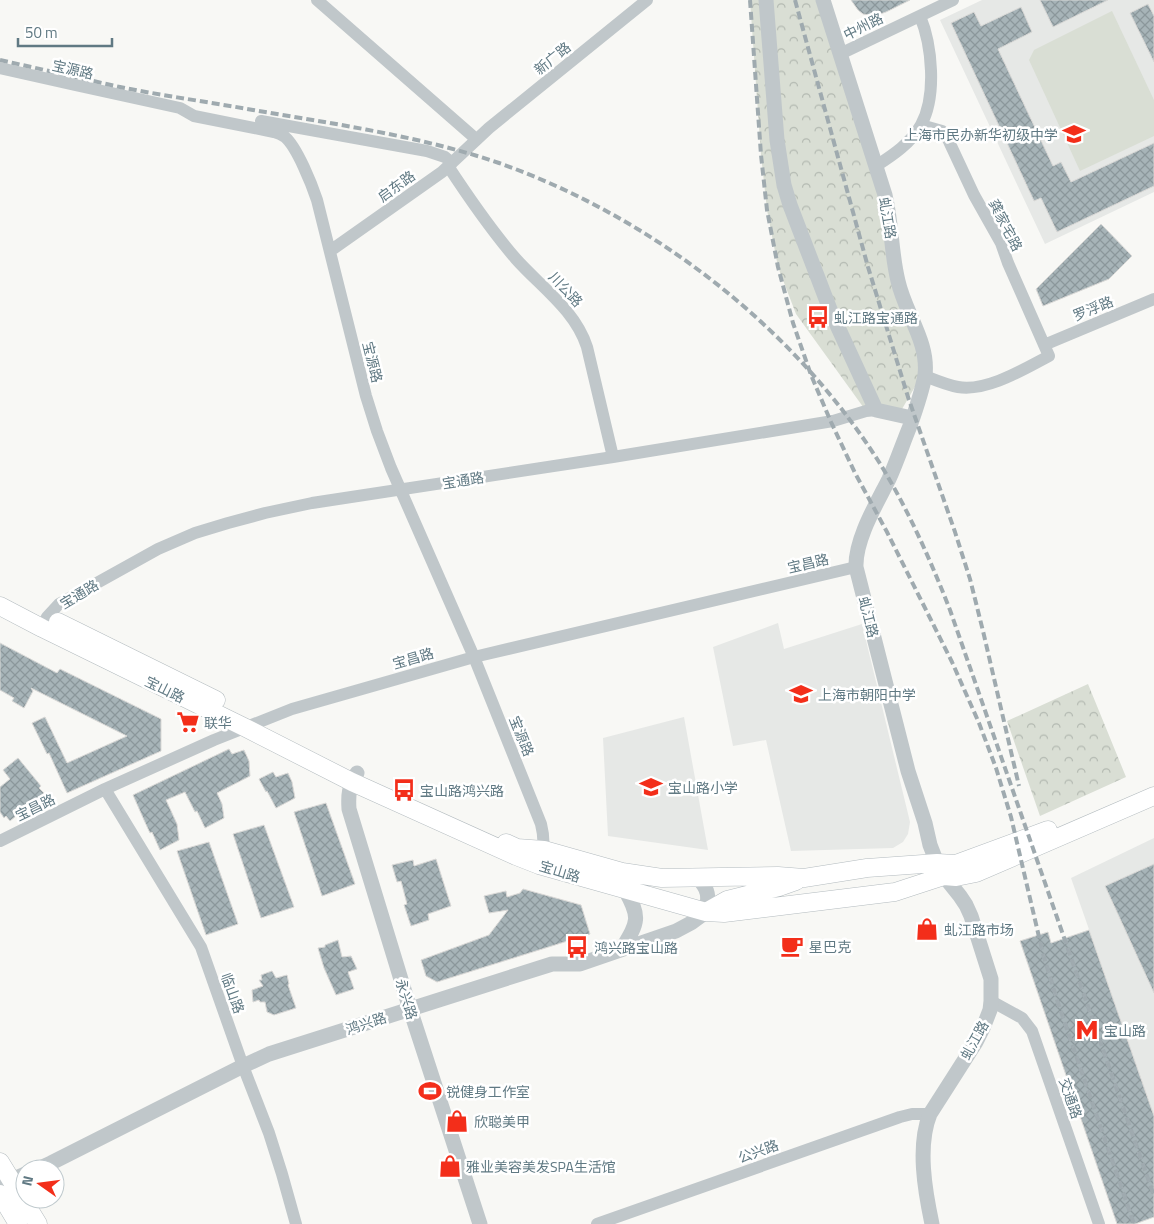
<svg xmlns="http://www.w3.org/2000/svg" width="1154" height="1224" font-family="'Titillium Web','Noto Sans SC',sans-serif">
<defs>
<pattern id="park-crowns" width="20" height="18" patternUnits="userSpaceOnUse" patternTransform="scale(1.25)"><rect width="20" height="18" fill="#d9ded4"/><path d="M2 6a3 3 0 1 1 6 0M12 15a3 3 0 1 1 6 0" fill="none" stroke="#b3b9b1"/></pattern>
<pattern id="building-cross-hatch" width="8" height="8" patternUnits="userSpaceOnUse" patternTransform="scale(1.25)"><rect width="8" height="8" fill="#a7b4b8"/><path d="M0 0l8 8M0 8l8-8" fill="none" stroke="#8b979b"/></pattern>
</defs>
<rect width="100%" height="100%" fill="#f8f8f5"/>
<path fill="#e6e8e6" d="M982,0H1154V192L1045,244L940,20Z
M778,623L784,649L862,624L910,822L908,834L903,842L893,848L791,851L766,740L733,746L713,647Z
M684,717L708,850L608,836L603,738Z
M1154,838V1163L1120,1018L1071,878Z"/>
<path fill="url(#park-crowns)" d="M750,0H818L884,208L920,352L919,380L902,409L866,411L796,314L778,267L767,210L761,155Z
M1088,684L1126,777L1040,816L1007,721Z"/>
<path fill="#d9ded4" d="M1112,11L1154,100V136L1080,171L1029,60L1034,50Z"/>
<path fill="url(#building-cross-hatch)" stroke="#dad9d7" d="M851,0H910L886,12L874,16L863,14L858,10Z
M1040,0H1108L1053,27Z
M1148,4L1154,16V62L1130,13Z
M1021,7L1032,32L998,49L1053,166L1061,162L1071,182L1154,143V186L1057,232L1041,198L1034,201L951,23L974,12L981,26Z
M1101,224L1132,256L1109,279L1043,306L1036,289Z
M0,643L57,673L60,669L161,719V751L67,793L49,753L47,754L32,723L45,717L67,763L127,736L31,688L33,691L24,708L12,701L14,698L0,690Z
M229,749L232,754L244,750L249,761L250,776L217,793L222,804L224,818L205,828L197,811L195,812L185,792L166,800L177,824L179,840L160,850L152,832L150,833L144,820L133,795Z
M18,758L41,786L39,788L44,793L10,821L6,816L4,818L0,812V787L10,779L3,770Z
M273,772L276,777L288,773L292,782L295,798L276,808L267,791L266,792L259,779Z
M326,803L355,884L322,896L294,812Z
M264,825L294,907L261,918L233,834Z
M209,842L238,924L206,935L177,851Z
M436,859L451,906L428,914L429,920L411,926L404,905L407,904L401,881L397,882L392,865L413,860L414,866Z
M1154,864V993L1105,886Z
M523,889L581,905L590,934L437,982L426,976L421,960L489,935L508,910L489,913L484,896L506,891L507,897L520,893Z
M1089,930L1154,1116V1217L1135,1224H1117L1020,941L1048,932L1051,943Z
M338,940L342,957L351,956L357,969L348,972L354,989L336,995L324,968L318,948L325,947V945Z
M272,971L276,978L287,975L289,984L288,985L296,1008L274,1015L267,1012L265,1002H260L259,1000L253,1002L252,990L263,986L259,980H262L261,975Z"/>
<g fill="none" stroke-linecap="round" stroke-linejoin="round">
<defs>
<path id="secondary" d="M0,606L42,628L244,727L352,782L516,856L539,865L706,912L724,913L895,892L944,876L956,877L976,873L1154,796
M58,622L216,700
M506,843L517,848L544,850L622,872L662,878L778,876L804,878L867,868L937,863L956,864L1048,830
M706,912L727,900L779,887L796,881
M0,1162L38,1224
M0,1194L18,1224"/>
</defs>
<use href="#secondary" stroke="#b3bbbf" stroke-width="19"/>
<path stroke="#c0c7ca" stroke-width="12" d="M317,0L476,139
M840,54L953,0
M0,68L75,85L180,108L194,116L274,132C278,133 281,134 285,137C297,147 312,185 317,200L366,396L377,431L391,468L474,657L541,824C544,836 545,846 541,858
M261,121L427,151L445,157L452,163
M921,125L942,131L946,135L974,195L1001,243L1008,263L1049,356C1024,369 987,392 958,387C947,385 935,380 925,376
M448,166C469,198 491,230 516,259C541,287 575,310 587,347L613,457
M876,166C893,155 911,143 921,125C937,96 932,45 920,16
M330,251L442,172L489,128L647,0
M1044,345L1154,299
M42,628L47,617L59,604L158,549L195,533L228,523L265,513L312,503L613,457L833,421L866,411L876,410
M105,789L201,947L243,1066L269,1133L282,1174L296,1224
M0,841L105,789L214,740L292,709L474,657L856,567
M991,1001L1022,1018L1032,1031L1099,1224
M597,1224L900,1117L912,1114H930"/>
<path stroke="#c0c7ca" stroke-width="15" d="M766,0L777,140L784,185L790,205L831,312L876,410L912,418
M823,0L885,195C892,224 891,253 898,281C905,313 929,342 925,375C922,392 916,409 910,426C903,443 897,461 889,479C877,503 855,539 856,567L908,771L925,823L930,845L937,863L944,876L960,896L966,905L971,916L991,979V1001L990,1010L983,1028L976,1042L930,1114C917,1146 925,1191 932,1224
M357,773C349,787 348,794 349,809L410,1009L480,1224
M622,949C638,922 641,918 625,890
M38,1169L51,1163L243,1066L269,1054L552,964H580L676,931L691,923L706,912C709,896 709,890 698,878
M0,1185L25,1174"/>
<use href="#secondary" stroke="#fff" stroke-width="18"/>
<path stroke="#9faaaf" stroke-width="4" stroke-dasharray="8 4" stroke-linecap="butt" d="M750,0L761,155L767,210L778,267L793,323L811,375L831,422L855,473L887,532L952,662L979,723L996,768L1011,817L1043,954L1058,1003L1134,1224
M795,0L868,267L908,397L955,532L970,579L983,631L1019,786
M0,60C40,69 80,78 120,87C164,96 209,102 253,110C335,124 420,136 499,163C651,217 792,325 879,462C908,509 930,559 950,610L1154,1196"/>
</g>
<defs>
<symbol id="school-bare" viewBox="-9 -9 18 18"><path d="M0-5L7-2L0 1L-7-2ZM-4 1L0 2.5L4 1V4Q0 6-4 4Z" fill="#f32e1a" stroke="#fff" stroke-width="2.5" paint-order="stroke"/></symbol>
<symbol id="bus-bare" viewBox="-9 -9 18 18"><path d="M-5-6H5V4H4V6H2V4H-2V6H-4V4H-5ZM-3.5-4V0h7V-4ZM-3.5 1.2v1.5H-2V1.2ZM2 1.2v1.5H3.5V1.2Z" fill="#f32e1a" stroke="#fff" stroke-width="2.5" paint-order="stroke"/></symbol>
<symbol id="supermarket-bare" viewBox="-9 -9 18 18"><path d="M-6-5.5h2.5l.6 2H6L4.5 2H-2.5L-4.4-4H-6ZM-1.5 3.2a1.3 1.3 0 1 0 .1 0ZM3 3.2a1.3 1.3 0 1 0 .1 0Z" fill="#f32e1a" stroke="#fff" stroke-width="2.5" paint-order="stroke"/></symbol>
<symbol id="shop-bare" viewBox="-9 -9 18 18"><path d="M-5-2.5h2.3a2.7 3.5 0 0 1 5.4 0H5L5.5 6h-11ZM-1.5-2.5h3a1.5 2.3 0 0 0-3 0Z" fill="#f32e1a" stroke="#fff" stroke-width="2.5" paint-order="stroke"/></symbol>
<symbol id="cafe-bare" viewBox="-9 -9 18 18"><path d="M-5.5-4.5H6V0H3Q3 3.5 0 3.5H-2.5Q-5.5 3.5-5.5 0ZM3-3.2v2h1.7v-2ZM-6 4.5H4V6H-6Z" fill="#f32e1a" stroke="#fff" stroke-width="2.5" paint-order="stroke"/></symbol>
<symbol id="metro-bare" viewBox="-9 -9 18 18"><path d="M-5.5 5V-5H-3L0 0L3-5H5.5V5H3V-.5L0 4L-3-.5V5Z" fill="#f32e1a" stroke="#fff" stroke-width="2.5" paint-order="stroke"/></symbol>
<symbol id="stadium-bare" viewBox="-9 -9 18 18"><path d="M0-5a6.5 5 0 1 0 0 10a6.5 5 0 1 0 0-10ZM-3.5-1.8h7v3.6h-7Z" fill="#f32e1a" stroke="#fff" stroke-width="2.5" paint-order="stroke"/></symbol>
</defs>
<g fill-rule="evenodd">
<use href="#school-bare" x="1058" y="118" width="32" height="32"/>
<use href="#bus-bare" x="802" y="301" width="32" height="32"/>
<use href="#school-bare" x="785" y="678" width="32" height="32"/>
<use href="#supermarket-bare" x="172" y="706" width="32" height="32"/>
<use href="#school-bare" x="635" y="771" width="32" height="32"/>
<use href="#bus-bare" x="388" y="774" width="32" height="32"/>
<use href="#shop-bare" x="911" y="913" width="32" height="32"/>
<use href="#cafe-bare" x="776" y="930" width="32" height="32"/>
<use href="#bus-bare" x="561" y="931" width="32" height="32"/>
<use href="#metro-bare" x="1071" y="1014" width="32" height="32"/>
<use href="#stadium-bare" x="414" y="1075" width="32" height="32"/>
<use href="#shop-bare" x="441" y="1105" width="32" height="32"/>
<use href="#shop-bare" x="434" y="1150" width="32" height="32"/>
</g>
<g text-anchor="middle" dominant-baseline="central" stroke-width="5" stroke-linejoin="round" paint-order="stroke">
<g font-size="14" fill="#607983" stroke="#fff">
<text transform="translate(863 26) rotate(-26)">中州路</text>
<text transform="translate(552 58) rotate(-39)">新广路</text>
<text transform="translate(73 69) rotate(13)">宝源路</text>
<text transform="translate(396 186) rotate(-36)">启东路</text>
<text transform="translate(888 218) rotate(80)">虬江路</text>
<text transform="translate(1006 225) rotate(63)">龚家宅路</text>
<text transform="translate(566 289) rotate(47)">川公路</text>
<text transform="translate(1093 308) rotate(-22)">罗浮路</text>
<text transform="translate(373 362) rotate(76)">宝源路</text>
<text transform="translate(463 480) rotate(-9)">宝通路</text>
<text transform="translate(808 563) rotate(-13)">宝昌路</text>
<text transform="translate(79 594) rotate(-31)">宝通路</text>
<text transform="translate(869 617) rotate(76)">虬江路</text>
<text transform="translate(413 658) rotate(-16)">宝昌路</text>
<text transform="translate(165 689) rotate(26)">宝山路</text>
<text transform="translate(522 736) rotate(68)">宝源路</text>
<text transform="translate(35 807) rotate(-26)">宝昌路</text>
<text transform="translate(560 871) rotate(17)">宝山路</text>
<text transform="translate(233 993) rotate(70)">临山路</text>
<text transform="translate(407 999) rotate(73)">永兴路</text>
<text transform="translate(366 1023) rotate(-18)">鸿兴路</text>
<text transform="translate(974 1040) rotate(-61)">虬江路</text>
<text transform="translate(1071 1098) rotate(71)">交通路</text>
<text transform="translate(758 1151) rotate(-20)">公兴路</text>
</g>
<g font-size="14" fill="#607983" stroke="#fff" text-anchor="start">
<text x="1058" y="134" text-anchor="end">上海市民办新华初级中学</text>
<text x="834" y="317">虬江路宝通路</text>
<text x="818" y="694">上海市朝阳中学</text>
<text x="204" y="722">联华</text>
<text x="668" y="787">宝山路小学</text>
<text x="420" y="790">宝山路鸿兴路</text>
<text x="944" y="929">虬江路市场</text>
<text x="809" y="946">星巴克</text>
<text x="594" y="947">鸿兴路宝山路</text>
<text x="1104" y="1030">宝山路</text>
<text x="446" y="1091">锐健身工作室</text>
<text x="474" y="1121">欣聪美甲</text>
<text x="466" y="1166">雅业美容美发SPA生活馆</text>
</g>
</g>
<g transform="translate(40 1184) rotate(284)"><circle r="24" fill="#ffffff" stroke="#bfc9cd"/>
<path d="M0-4L9 19L0 12L-9 19Z" fill="#f32e1a"/>
<text y="-8" font-size="14" font-weight="bold" text-anchor="middle" fill="#607983">N</text>
</g>
<path d="M18 38v8h94v-8" fill="none" stroke="#607983" stroke-width="2.5"/>
<text x="25" y="38" font-size="15" fill="#607983" stroke="#ffffff" stroke-width="4" paint-order="stroke">50 m</text>
</svg>
